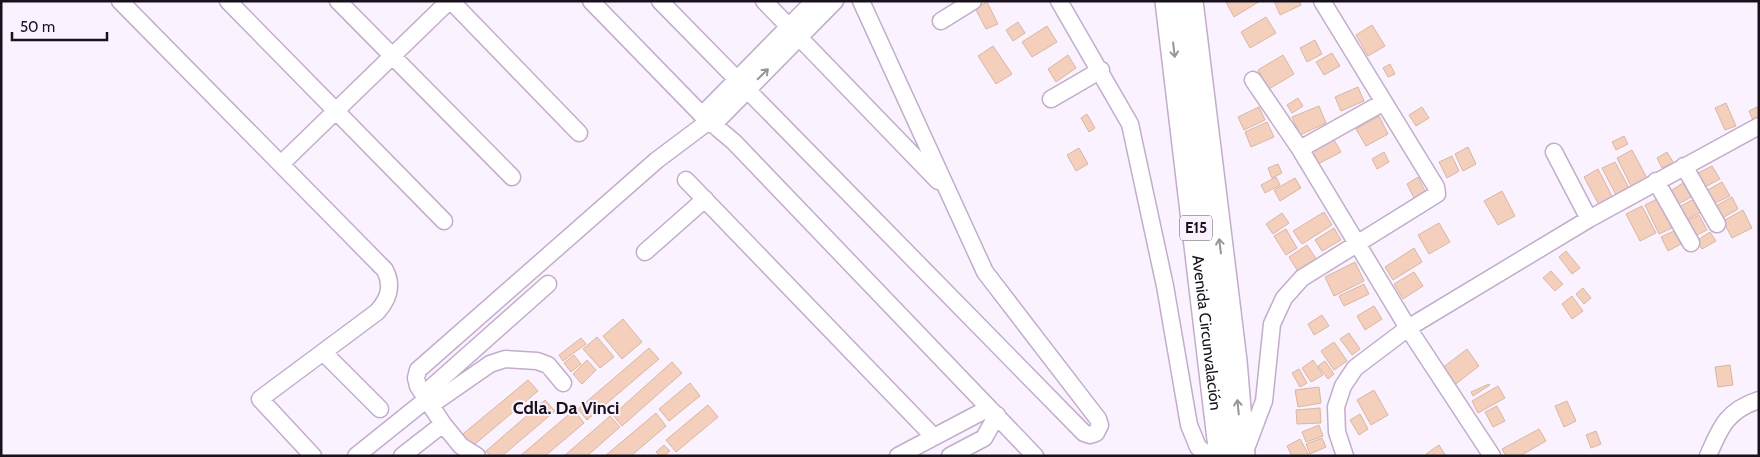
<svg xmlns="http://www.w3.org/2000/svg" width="1760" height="457" font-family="Cabin,sans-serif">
<rect width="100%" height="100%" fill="#fbf2ff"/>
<path fill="#f4d0bc" stroke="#dab6a2" d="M1260,1L1234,17L1226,2L1227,1Z
M1274,1H1299L1301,5L1280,15Z
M987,2L998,24L986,29L975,8Z
M1266,17L1276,33L1250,48L1241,32Z
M1018,22L1025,33L1013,41L1006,30Z
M1372,25L1385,46L1368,56L1356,35Z
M1047,26L1057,42L1032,57L1022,42Z
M1315,40L1322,54L1307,62L1300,48Z
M993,46L1012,74L996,84L978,56Z
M1332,53L1340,66L1324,75L1316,62Z
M1068,55L1076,68L1056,82L1048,69Z
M1283,55L1294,74L1269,89L1258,70Z
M1390,64L1395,74L1388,77L1383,68Z
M1358,87L1364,101L1341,111L1335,97Z
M1298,98L1303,106L1292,113L1287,105Z
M1726,103L1736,126L1725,130L1715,108Z
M1319,106L1326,123L1300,135L1292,117Z
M1759,106V117L1753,120L1749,111Z
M1259,107L1265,120L1244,130L1238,117Z
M1422,107L1429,118L1416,126L1409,115Z
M1087,114L1095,128L1089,132L1081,118Z
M1379,116L1388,134L1366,146L1356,129Z
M1267,122L1274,137L1251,147L1245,132Z
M1624,136L1628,144L1616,150L1612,142Z
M1333,138L1341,152L1318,164L1310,151Z
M1468,147L1476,164L1463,171L1455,154Z
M1079,148L1088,164L1076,171L1067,155Z
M1632,150L1648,180L1632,188L1617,158Z
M1384,152L1389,162L1377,169L1372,159Z
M1667,152L1673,162L1662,168L1657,158Z
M1452,156L1459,171L1447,178L1439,162Z
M1615,162L1629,188L1616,195L1602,168Z
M1278,164L1282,173L1272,178L1268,168Z
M1712,166L1720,179L1703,188L1696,174Z
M1598,169L1613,198L1599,205L1584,177Z
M1276,177L1280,185L1265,193L1261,185Z
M1418,177L1425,191L1414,198L1407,184Z
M1295,178L1301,188L1280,201L1274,190Z
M1722,182L1730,196L1713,204L1706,191Z
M1683,183L1691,197L1677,205L1669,192Z
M1502,191L1515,216L1498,225L1484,201Z
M1732,197L1738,209L1719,220L1712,208Z
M1657,199L1672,228L1659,234L1645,205Z
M1694,199L1701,212L1686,220L1679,207Z
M1642,206L1656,233L1640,241L1626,214Z
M1743,210L1752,228L1732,238L1723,221Z
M1324,212L1332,225L1302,244L1293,231Z
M1282,213L1289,223L1273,234L1266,224Z
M1699,215L1707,230L1695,236L1687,221Z
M1439,223L1450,242L1429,254L1418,235Z
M1334,228L1341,240L1322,251L1315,240Z
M1286,229L1297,248L1286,255L1274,236Z
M1674,231L1681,244L1668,251L1661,237Z
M1710,232L1716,241L1702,249L1696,241Z
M1307,245L1319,263L1300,275L1289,257Z
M1414,248L1422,262L1393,280L1385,267Z
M1566,251L1580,268L1572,274L1559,257Z
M1355,262L1364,281L1334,296L1325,277Z
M1551,271L1563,284L1555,291L1543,278Z
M1414,272L1423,286L1403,299L1394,284Z
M1364,284L1369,294L1344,306L1339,296Z
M1583,288L1591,298L1584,304L1576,294Z
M1572,296L1583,311L1572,319L1562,304Z
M1374,306L1382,319L1365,330L1357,316Z
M1322,315L1329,326L1314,335L1308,324Z
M623,319L642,342L622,359L603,336Z
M1349,333L1360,349L1352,355L1340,339Z
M597,337L614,357L600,368L583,349Z
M581,338L586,344L563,361L559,355Z
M1334,342L1347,361L1334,370L1321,351Z
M649,348L659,359L587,420L578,409Z
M1467,349L1479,366L1453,386L1441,369Z
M574,355L581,364L571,372L564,363Z
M587,360L596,370L582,384L573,374Z
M1313,360L1323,375L1311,382L1302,368Z
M1325,361L1334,374L1328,379L1318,366Z
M672,362L682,373L622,426L613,415Z
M1730,365L1733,385L1718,387L1715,367Z
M1299,369L1307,383L1300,387L1292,373Z
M528,380L538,391L468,450L458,438Z
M690,383L700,396L669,421L659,409Z
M1489,384L1490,385L1473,396L1471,392Z
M1498,386L1505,398L1478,413L1472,401Z
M1319,387L1321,403L1298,407L1295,390Z
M1374,390L1388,415L1371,425L1357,400Z
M545,400L555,411L502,456H490L486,451Z
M1567,401L1576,421L1564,427L1555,406Z
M708,405L718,417L676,452L666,440Z
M1497,406L1505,421L1493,427L1485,412Z
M1320,408L1321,423L1297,424L1296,410Z
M574,410L584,423L545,456H520Z
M656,413L666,426L631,456H605Z
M1360,414L1368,429L1359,435L1350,420Z
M610,416L620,427L587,456H564Z
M1319,425L1323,436L1306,442L1302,432Z
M1539,429L1546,441L1520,456H1506L1502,449Z
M1596,431L1601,444L1591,448L1586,435Z
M1322,438L1326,447L1310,454L1306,444Z
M1300,439L1309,455V456H1292L1287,446Z
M664,445L670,451L664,456H660L656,452Z
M1439,445L1446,456H1427L1426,454Z"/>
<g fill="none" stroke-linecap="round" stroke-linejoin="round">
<defs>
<path id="minor" d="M120,1L385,270C393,286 389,299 377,312L260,399L313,456
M228,1L444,221
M338,1L512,177
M451,1L579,133
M591,1L702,115L734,142L1035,456
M660,1L1084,433L1090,435L1096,433L1100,425L1098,419L985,272L861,1
M764,1L938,181
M1059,1L1130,124L1165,286L1189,425L1198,447L1209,456
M941,21L973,1
M1253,80L1300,149
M1051,99L1101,70
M1384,102L1300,149L1408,328L1492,456
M702,115L814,1
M713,125L835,1
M1554,152L1589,219
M281,164L449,1
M1684,166L1717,224
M686,180L934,437
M1656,181L1691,243
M645,252L705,199
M324,353L380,409
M424,394L548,284
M431,405L490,364L505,359L537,361L548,365L563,383
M1244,454L1264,401L1272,324L1284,298L1302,278L1437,194L1436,187L1322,1
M356,456L427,399
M402,456L443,424
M477,456L461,446L443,424L418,386L416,378L418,370L657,160L709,121
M898,456L989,408
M950,456L984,438L997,415
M1345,456L1337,432L1336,407L1343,386L1355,368L1408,328L1589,219L1759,126
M1708,456C1720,428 1727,410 1759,400"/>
<g id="highway">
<path id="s1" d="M1168,1L1222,456"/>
<path d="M1190,1L1234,361L1242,456"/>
</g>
</defs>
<use href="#minor" stroke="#c2adcb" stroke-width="19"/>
<use href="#highway" stroke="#c2adcb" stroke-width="28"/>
<use href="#minor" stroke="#fff" stroke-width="16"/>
<use href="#highway" stroke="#fff" stroke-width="25"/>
</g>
<defs><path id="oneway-shaft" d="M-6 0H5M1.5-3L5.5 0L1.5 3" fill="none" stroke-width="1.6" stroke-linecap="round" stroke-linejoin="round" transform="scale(1.25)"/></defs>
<g stroke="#989499">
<use href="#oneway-shaft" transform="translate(1174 50) rotate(83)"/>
<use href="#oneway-shaft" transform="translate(763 74) rotate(-45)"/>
<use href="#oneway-shaft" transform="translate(1220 246) rotate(-97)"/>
<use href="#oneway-shaft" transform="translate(1238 407) rotate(-96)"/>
</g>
<g text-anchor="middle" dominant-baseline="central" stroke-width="4" stroke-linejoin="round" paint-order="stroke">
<rect fill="#fbf2ff" stroke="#5d5460" stroke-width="1" x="1180" y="215.5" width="32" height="25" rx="4"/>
<g font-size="15" font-weight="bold" fill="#19111c">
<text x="1196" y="228">E15</text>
</g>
<g font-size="16" fill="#19111c" stroke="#fbf2ff">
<text stroke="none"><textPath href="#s1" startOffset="334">Avenida Circunvalación</textPath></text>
</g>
<g font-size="18" font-weight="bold" fill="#19111c" stroke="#fbf2ff">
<text x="566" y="408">Cdla. Da Vinci</text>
</g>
</g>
<rect width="1760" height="457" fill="none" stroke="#19111c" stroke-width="5"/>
<path d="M12 32v8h95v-8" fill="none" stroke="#19111c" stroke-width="2.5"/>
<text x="20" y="32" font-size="15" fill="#19111c" stroke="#fbf2ff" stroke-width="4" paint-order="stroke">50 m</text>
</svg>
